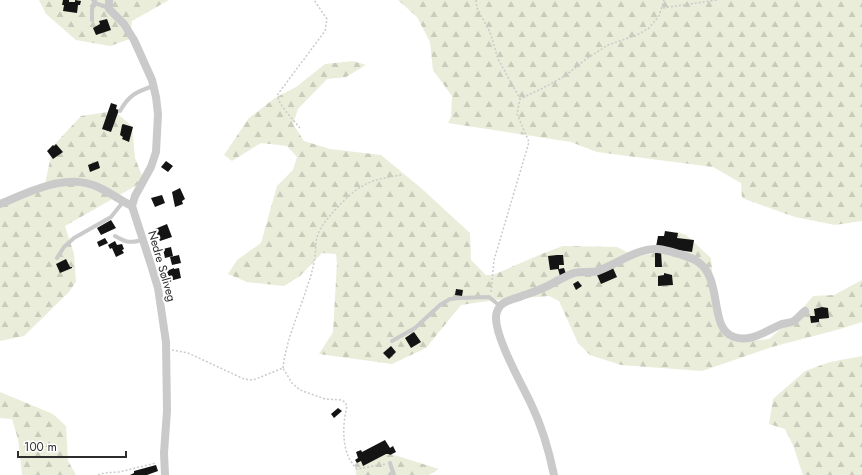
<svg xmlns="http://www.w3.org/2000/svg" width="862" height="475" font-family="Jost,sans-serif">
<defs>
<pattern id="forest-firs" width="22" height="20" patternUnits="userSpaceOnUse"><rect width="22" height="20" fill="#e9edd9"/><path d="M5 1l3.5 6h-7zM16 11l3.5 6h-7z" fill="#c8ccbb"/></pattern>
</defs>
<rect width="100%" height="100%" fill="#fff"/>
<path fill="url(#forest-firs)" d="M39,0H169L132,21L130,39L110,46L76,40L46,14Z
M398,0H862V221L835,225L795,217L742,198L741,183L713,167L597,152L571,142L448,123L451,117L452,96L433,70L430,42L417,17Z
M353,61L366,65L346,77L327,79L298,109L293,124L304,141L330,149L381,155L421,188L470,233L471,260L486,275H493L544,253L563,246L617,247L635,256L652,254L677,232L686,235L711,258L714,291L724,333L740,342L769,339L796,316L813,296L834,295L862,280V322L840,329L772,347L702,371L621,365L590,355L578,343L559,301L549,296L495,300L461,305L426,348L392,364L319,354L333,332L337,263L336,254L322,253L300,276L284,286L247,282L228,274L237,260L261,243L277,186L293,170L297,157L287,146L261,143L232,161L224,155L249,118L275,98L296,87L325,64Z
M114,111L132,126L135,158L144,181L65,226L74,254L76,282L68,293L24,336L0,341V207L44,189L53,146L81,116Z
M862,356V475H803L793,445L785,429L769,424L773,399L805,371L830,362Z
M0,392L53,414L66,426L68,461L76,475H22L18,439L12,419L0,418Z
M388,453L439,469L429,475H356L355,464L366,457Z"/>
<path fill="#141414" d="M63,0H69V2H75V0L81,1L80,5H78L77,13L63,11L64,5H62Z
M107,19L111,30L96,35L93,28L100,24L99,21Z
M111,103L117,105L116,109L119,110L111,132L102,129Z
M123,124L133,127L129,142L122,139L123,137L120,135L122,125Z
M56,144L63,152L53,159L47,151L53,145L54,146Z
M98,161L100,168L90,172L88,165Z
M166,161L173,166L168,172L161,167Z
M180,188L185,199L182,201L183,204L175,207L172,192Z
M162,195L165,203L155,207L151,198Z
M111,220L116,228L101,235L97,228Z
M167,224L172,237L160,241L155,229Z
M665,231L678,233L677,238L694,240L692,252L656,247L658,236H664Z
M105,238L108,243L99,247L97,242Z
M115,241L117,245L122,244L124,249L122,250L124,253L116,257L112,248L110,249L108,245Z
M171,247L173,256L165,258L163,249Z
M655,251H661L662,267H655Z
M179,255L181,263L172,265L170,257Z
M557,255H563L564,265H559V269L564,268L566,274L560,276L558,269L550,270L548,256Z
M66,259L70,267H72V268L60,273L56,264Z
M174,268V269L179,268L181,278L166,282L164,272Z
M613,268L617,277L601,284L597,275Z
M664,273L672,275L673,285L658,286V276L664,275Z
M578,281L582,286L576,290L573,284Z
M456,289L463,290L462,296L455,295Z
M822,307L828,308L829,318L819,319V322L811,323L810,316H815L814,309Z
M414,332L421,342L411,348L405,338Z
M391,346L396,352L389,359L383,353Z
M338,408L342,411L334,418L331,414Z
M385,440L390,448L393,446L396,452L390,455L389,454H386L363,466L361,461L357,463L355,460L358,458L356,452L361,450L362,452Z
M156,465L158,471L147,475H130L134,473V471Z"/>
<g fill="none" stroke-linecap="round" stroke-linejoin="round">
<path stroke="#cacaca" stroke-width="1.5" stroke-dasharray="2 2" stroke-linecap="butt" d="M476,0L477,8L490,32L498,59L520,99
M663,8L717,0
M300,128C294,120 276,103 278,94L325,31L327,19L314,0
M491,292L494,260L529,142L517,114L520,99L541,89L565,76L586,59L608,45L637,35L649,28L659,16L664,0
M172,350L188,353L244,379L253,380L283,368L292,383L300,390L325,399L341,400L345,402L347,406C342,426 341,454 357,469L386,464
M283,368C286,340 299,313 307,287C311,277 313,268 315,257C316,249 315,241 318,234C322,224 329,217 336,209C358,185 368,180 401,175
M98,475L104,473L119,472L156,463"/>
<path stroke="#cacaca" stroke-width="4" d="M95,0V3L109,8
M92,20V9L95,3L93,0
M120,111C129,95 136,92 153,86
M115,236C127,243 130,243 143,240
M57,258L64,247L74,238L111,217L123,202
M392,341L415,328L440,305L450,299L459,298L489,297L500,306
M390,463L394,475"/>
<path stroke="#cacaca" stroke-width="8" d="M109,0V9L124,24L134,40L152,80L156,97L158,114L156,152L151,167L135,196L132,206L151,265L158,288L166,342L167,411L164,453L165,475
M0,204C30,192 68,171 100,188C111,193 121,201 132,206
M554,475C549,451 543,429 532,406C523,386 495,338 496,317C496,314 498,309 500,306C505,300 515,299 522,296C534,292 545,288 555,282C561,279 568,275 574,273C582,271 590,273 598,271C617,264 637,248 658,249C666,250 688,256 695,260C725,276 707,328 734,337C751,343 767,330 782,324C786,323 790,323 794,321C798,318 801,314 805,311"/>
</g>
<g text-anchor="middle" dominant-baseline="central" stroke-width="4" stroke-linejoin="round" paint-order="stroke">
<g font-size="12" fill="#2d2d2d" stroke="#fff">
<text transform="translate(162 266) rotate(74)">Nedre Søliveg</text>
</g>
</g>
<path d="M18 451v6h108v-6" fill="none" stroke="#2d2d2d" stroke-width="2"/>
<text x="24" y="451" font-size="12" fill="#2d2d2d" stroke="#ffffff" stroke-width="3" paint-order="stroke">100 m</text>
</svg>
